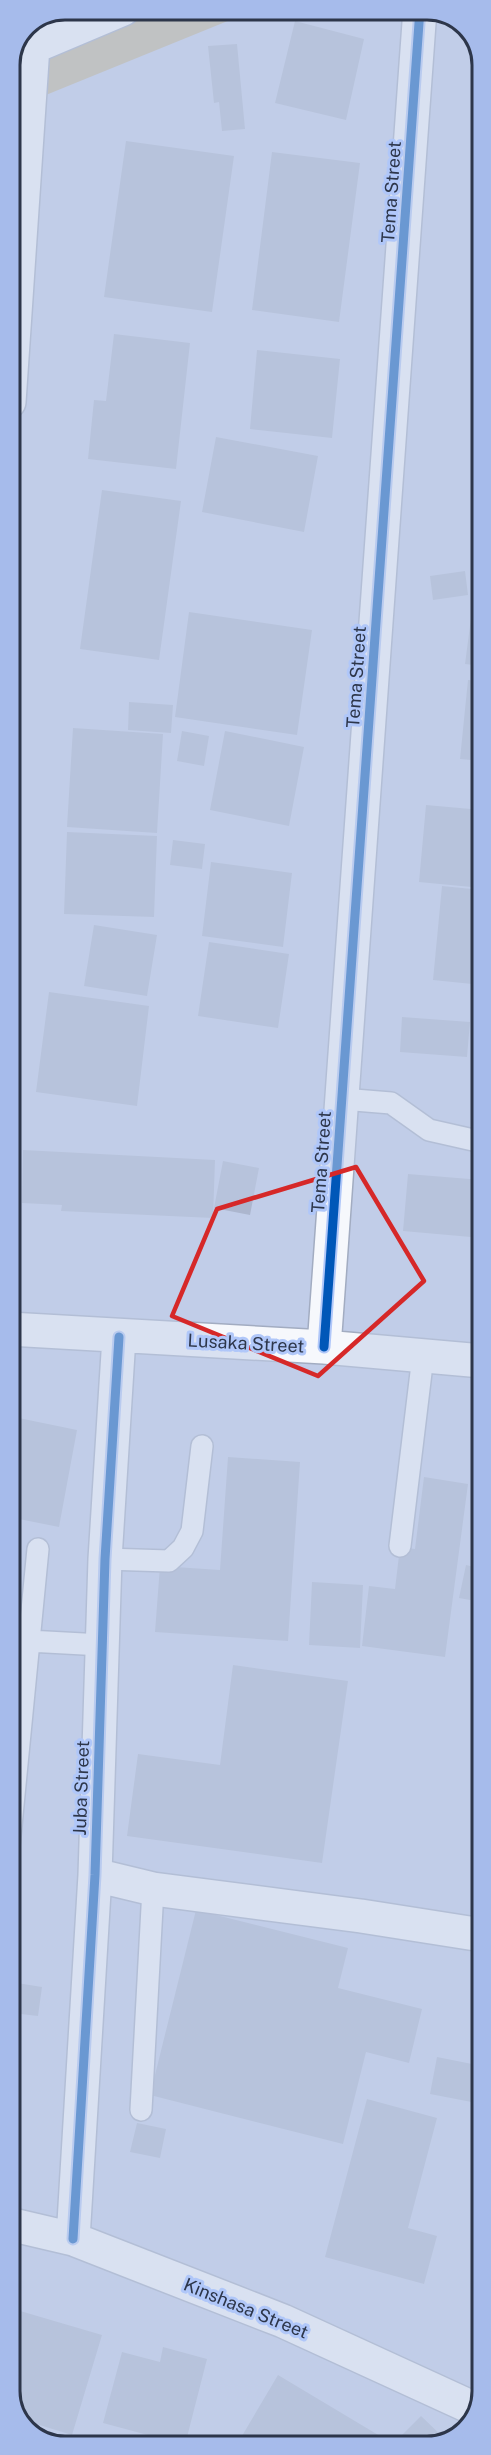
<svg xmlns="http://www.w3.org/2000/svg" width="491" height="2455" font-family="'Public Sans',sans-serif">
<rect width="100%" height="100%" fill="#c1cde8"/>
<path fill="#beb398" d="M65,9H257L9,110V64L26,25Z"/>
<path fill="#acb6ce" d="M295,21L364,39L346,120L275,103Z
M237,44L245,129L222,131L219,102L214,103L208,46Z
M126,141L234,156L212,312L104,297Z
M272,152L360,163L339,322L252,310Z
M114,334L190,343L176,469L88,459L94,400L106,401Z
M257,350L340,359L332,438L250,429Z
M216,437L318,456L304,532L202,512Z
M102,490L181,501L159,660L80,649Z
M480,496H482V549L473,548Z
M465,571L468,595L433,600L430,576Z
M473,603L482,604V666L465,664Z
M189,612L312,630L297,735L175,717Z
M468,680L482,681V761L460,759Z
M129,702L173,705L171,733L128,730Z
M73,728L163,734L157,833L67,827Z
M182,731L209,736L204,766L177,761Z
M225,731L304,747L289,826L210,810Z
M426,805L482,810V888L419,882Z
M67,832L157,836L154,917L64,914Z
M173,840L205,844L202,869L170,865Z
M211,862L292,873L283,947L202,936Z
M442,886L482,890V985L433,980Z
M94,925L157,935L147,996L84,986Z
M209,942L289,954L278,1028L198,1016Z
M49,992L149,1006L137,1106L36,1092Z
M402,1017L470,1022L467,1057L400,1052Z
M23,1150L215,1160L213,1218L61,1211L62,1205L22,1203Z
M223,1161L259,1168L250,1215L214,1208Z
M408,1174L482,1180V1238L403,1231Z
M9,1416L77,1430L59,1527L9,1517Z
M228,1457L300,1462L288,1641L155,1632L160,1566L220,1570Z
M424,1477L468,1484L445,1657L362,1646L369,1586L395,1589L400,1547L415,1549Z
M466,1565L482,1569L481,1602L459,1598Z
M312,1582L363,1585L360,1648L309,1645Z
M233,1665L348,1681L322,1863L127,1836L138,1754L220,1765Z
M196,1910L348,1948L338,1988L422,2009L409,2063L366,2052L343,2144L150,2095Z
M17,1983L42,1987L38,2016L12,2013Z
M437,2057L482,2066V2104L430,2094Z
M367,2099L437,2118L408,2228L437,2236L424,2284L325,2257Z
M137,2123L166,2129L160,2158L130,2152Z
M10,2308L102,2335L72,2435L20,2419L10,2398Z
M163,2347L207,2359L185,2445L103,2423L122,2352L160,2362Z
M278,2375L395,2445L236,2446Z
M421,2416L445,2439L434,2445H404L398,2439Z"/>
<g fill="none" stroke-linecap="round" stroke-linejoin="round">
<defs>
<path id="lane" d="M342,1099L391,1103L429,1130L482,1142
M400,1546L423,1356
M105,1559L169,1561L183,1548L192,1531L202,1446
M28,1641L102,1645
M9,1846L38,1549
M141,2110L153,1889"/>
<path id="street" d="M14,55L123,9
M9,402L33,46
M9,1329L324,1347L482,1361
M324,1347L420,9
M95,1875L153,1889L361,1916L482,1935
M9,2224L73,2239L283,2321L475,2409
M73,2239L95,1875L105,1559L119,1337"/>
</defs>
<use href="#lane" stroke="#a2acc1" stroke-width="24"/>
<use href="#street" stroke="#a2acc1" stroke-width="36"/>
<use href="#lane" stroke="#f6f8fc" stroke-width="21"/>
<use href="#street" stroke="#f6f8fc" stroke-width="33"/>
<defs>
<path id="cycleway" d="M324,1347L420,9
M73,2239L95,1875L105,1559L119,1337"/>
</defs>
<use href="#cycleway" stroke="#b0c7f9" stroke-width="13"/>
<use href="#cycleway" stroke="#0057b8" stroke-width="9"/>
</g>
<path d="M0 0H491V2455H0ZM356,1167L424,1281L318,1376L172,1316L217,1209Z" fill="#c1cde8" fill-opacity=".55" fill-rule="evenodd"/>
<path fill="none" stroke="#d62828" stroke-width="4.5" stroke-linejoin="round" d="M356,1167L424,1281L318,1376L172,1316L217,1209Z"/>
<g text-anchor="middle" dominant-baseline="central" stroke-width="6" stroke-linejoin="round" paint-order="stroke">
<g font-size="18" fill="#2d364a" stroke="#b0c7f9">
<text transform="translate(391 192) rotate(-86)">Tema Street</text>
<text transform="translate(356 677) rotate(-86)">Tema Street</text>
<text transform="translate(321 1162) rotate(-86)">Tema Street</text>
<text transform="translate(246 1343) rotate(3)">Lusaka Street</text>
<text transform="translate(81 1788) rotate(-88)">Juba Street</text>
<text transform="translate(246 2308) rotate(22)">Kinshasa Street</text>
</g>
</g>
<path d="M0 0H491V2455H0ZM65 20H427A45 45 0 0 1 472 65V2391A45 45 0 0 1 427 2436H65A45 45 0 0 1 20 2391V65A45 45 0 0 1 65 20Z" fill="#a6bbeb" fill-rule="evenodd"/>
<path fill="none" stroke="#2d364a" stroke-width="3" d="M65 20H427A45 45 0 0 1 472 65V2391A45 45 0 0 1 427 2436H65A45 45 0 0 1 20 2391V65A45 45 0 0 1 65 20Z"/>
</svg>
